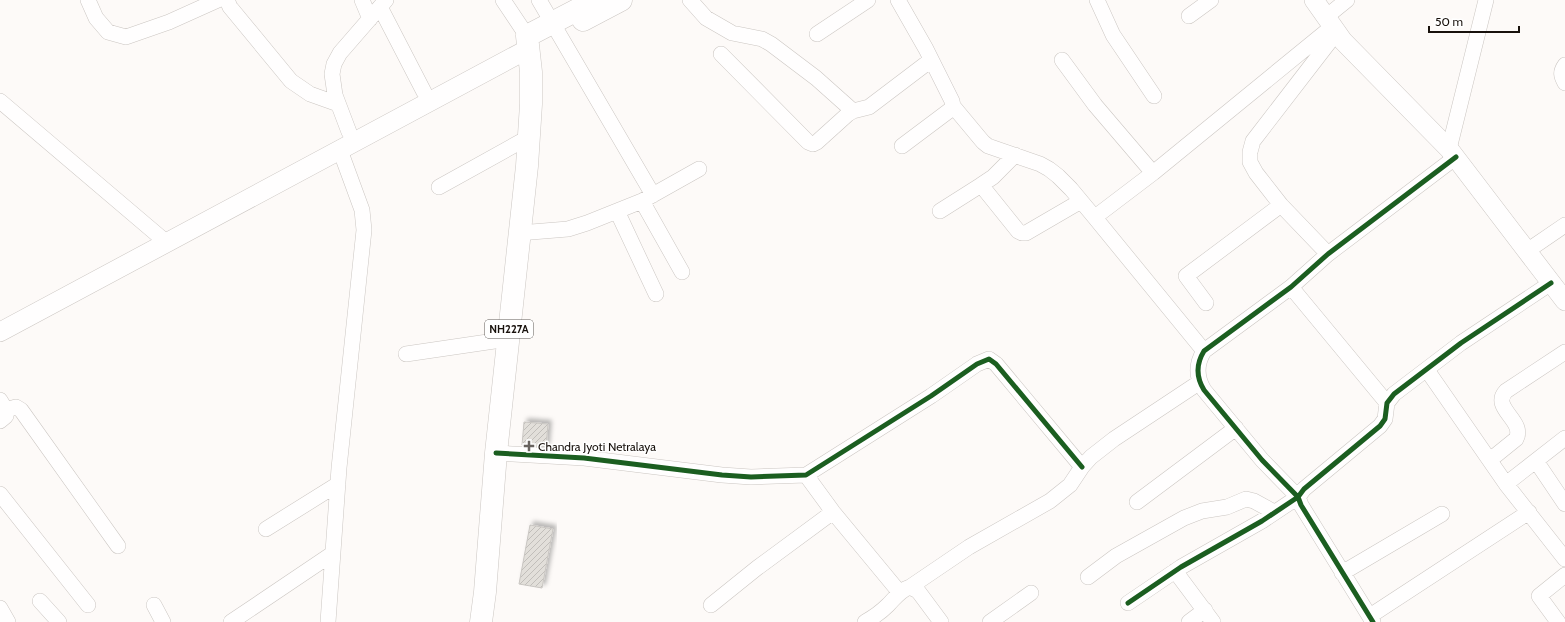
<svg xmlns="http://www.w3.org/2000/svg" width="1565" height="622" font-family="Cabin,sans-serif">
<defs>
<pattern id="building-hatch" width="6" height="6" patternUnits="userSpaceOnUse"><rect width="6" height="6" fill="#e2dfda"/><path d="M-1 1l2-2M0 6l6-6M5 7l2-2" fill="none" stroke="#c1beba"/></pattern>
<filter id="shadow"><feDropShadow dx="3.5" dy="-3.5" stdDeviation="2" flood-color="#0004"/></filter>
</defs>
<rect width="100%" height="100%" fill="#fdfaf8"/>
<path fill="url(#building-hatch)" stroke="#c9c6c2" filter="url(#shadow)" d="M524,422L548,424L546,447L522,445Z
M530,525L553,529L542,588L519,584Z"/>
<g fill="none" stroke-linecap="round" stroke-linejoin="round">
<defs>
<path id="minor" d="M88,0L96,18L108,32L126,37L169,22L218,0
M227,0L230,7L291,81L310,94L338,104
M362,0L370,19
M503,0L527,36
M539,0L653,195
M690,0L706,18L732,33L762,39L771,44L816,78L853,111
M898,0L926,49L952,101L953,106L950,110L902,146
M1097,0L1113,35L1154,96
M380,7L424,92
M1189,16L1211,0
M1326,17L1347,0
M817,34L868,0
M721,54L808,142L813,144L817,142L848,114L853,111L869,107L931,60
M1062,60L1095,105L1153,173
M1565,65C1560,72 1561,76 1565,83
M0,101L166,242
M953,106L983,142L988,146L1040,164L1049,169L1058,176L1071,189L1096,219
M349,132L335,95L332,74L334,64L340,53L386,0
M1449,149L1486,0
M981,185L1018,231L1022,233H1026L1081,201
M439,187L529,137
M642,201L682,272
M617,211L656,294
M940,211L981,185L993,177L1015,155
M519,233L568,229L587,223L642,201L699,169
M1527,251L1565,225
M1328,254L1281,205L1256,173L1250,162V152L1253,141L1337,32
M1291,287L1387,403
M1206,303L1186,276L1281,205
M1204,351L1096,219L1099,214L1153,173L1333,26
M406,354L508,339
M1427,370L1506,484L1565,559
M0,400L6,410V416L0,421
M6,410L16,407L21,410L118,546
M496,453L584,458L722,475L751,477L806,475L931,396L977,364L989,359L996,364L1082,467
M1490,460L1516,439C1526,421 1490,408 1506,391L1565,352
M1536,461L1565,504
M806,475L833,512L900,593
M1506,484L1565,438
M0,494L88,605
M1137,502L1236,428
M266,529L338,484
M1175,571L1213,622
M1342,573L1442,514
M1088,577L1116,556L1184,518L1202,511L1227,507L1246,499L1254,501L1274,512
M910,587L969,547L1050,501L1070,485L1082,467L1091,457L1114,439L1200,382
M40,601L59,622
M1128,603L1181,567L1262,521L1298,497L1262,460L1204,390C1196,377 1196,364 1204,351L1291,287L1328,254L1456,157
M154,605L163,622
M711,605L757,568L833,512
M0,608L8,622
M1370,616L1529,512
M231,622L332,554
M328,622L339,468L364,230L362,210L340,150
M865,622C874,617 881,612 888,605C895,598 900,590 910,587L918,591L941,622
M990,622L1031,593
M1189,622L1205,610
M1373,622L1301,505L1298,497L1304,489L1380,426L1385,419L1387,403L1394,394L1461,343L1551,283
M1558,622L1539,596L1565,575"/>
<path id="major" d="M1314,0L1343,41L1449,149L1565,301
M0,332L528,49"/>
<path id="highway" d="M583,20L621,0
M481,622L485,592L496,453L527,166L531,104V72L527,36L596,0"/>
</defs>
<use href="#minor" stroke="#cbc6c2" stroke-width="16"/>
<use href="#major" stroke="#cbc6c2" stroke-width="20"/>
<use href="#highway" stroke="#cbc6c2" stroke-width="23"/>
<use href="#minor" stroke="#fffefe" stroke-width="15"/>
<use href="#major" stroke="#fffefe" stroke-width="19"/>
<use href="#highway" stroke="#fffefe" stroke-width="22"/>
<defs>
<path id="cycleway" d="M496,453L584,458L722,475L751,477L806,475L931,396L977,364L989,359L996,364L1082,467
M1128,603L1181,567L1262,521L1298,497L1262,460L1204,390C1196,377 1196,364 1204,351L1291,287L1328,254L1456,157
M1373,622L1301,505L1298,497L1304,489L1380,426L1385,419L1387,403L1394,394L1461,343L1551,283"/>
</defs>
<use href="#cycleway" stroke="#fff" stroke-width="8"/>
<use href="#cycleway" stroke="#1b5e20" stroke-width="5"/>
</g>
<path fill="#68635f" stroke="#fff" stroke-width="1.5" d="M527 440h4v4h4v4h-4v4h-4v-4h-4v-4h4z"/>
<g text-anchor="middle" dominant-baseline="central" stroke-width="3" stroke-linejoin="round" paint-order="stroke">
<rect fill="#fff" stroke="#5d5855" stroke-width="1" x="485" y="320" width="48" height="18" rx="3"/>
<g font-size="11" font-weight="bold" fill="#18110c">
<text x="509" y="329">NH227A</text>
</g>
<g font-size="12" fill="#18110c" stroke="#fff" text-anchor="start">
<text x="538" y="446">Chandra Jyoti Netralaya</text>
</g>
</g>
<path d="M1429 26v6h90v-6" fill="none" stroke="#18110c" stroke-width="2"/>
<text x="1435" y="26" font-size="12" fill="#18110c" stroke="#ffffff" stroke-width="3" paint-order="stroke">50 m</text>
</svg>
